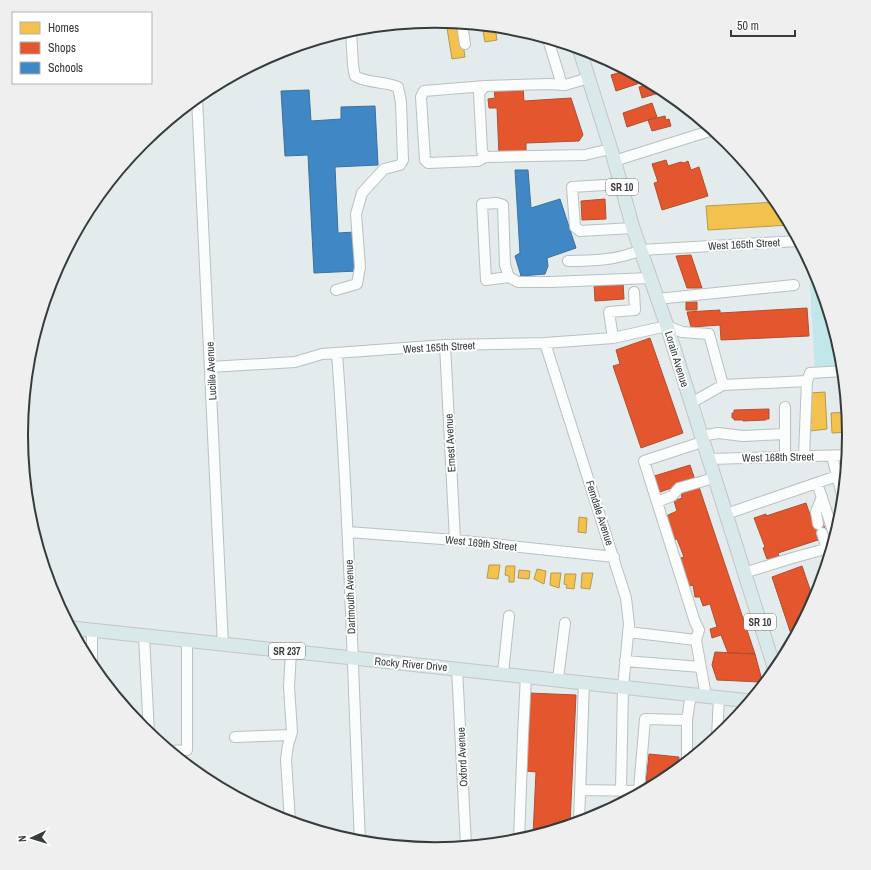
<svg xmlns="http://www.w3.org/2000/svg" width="871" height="870" font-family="'Archivo Narrow',sans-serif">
<rect width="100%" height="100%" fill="#e4ebec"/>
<path fill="#c2e7eb" d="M820,282L842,354L843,372L815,373L810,283Z"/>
<path fill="#f2c14e" stroke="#ba9949" d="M446,22L460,23L465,57L452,59Z
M482,26L495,27L497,40L485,42Z
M777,202L790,225L708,230L706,206Z
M825,392L827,429L810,431V424H811L810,393Z
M847,412L849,432L832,433L831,413Z
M579,517L587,518L586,533L578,532Z
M489,565H500L498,579L487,578Z
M506,566H515L514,582H509V576L505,575Z
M537,569L546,571L544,584L534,579Z
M519,570L530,571L529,579L518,578Z
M551,573H561L559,588L550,585Z
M582,573H593L590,589L581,588Z
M565,574H576L574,589L566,588L567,585L564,584Z"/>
<path fill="#e4572e" stroke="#b04f32" d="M511,28L516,29L523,31L513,34Z
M628,70L638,76L640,83L616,91L611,75Z
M651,83L660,88L662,92L642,98L639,87Z
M523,87L524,101L571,98L583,135L579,141L526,143V155L499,156L497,108H489L488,99L495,98L494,88Z
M652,103L657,117L627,127L623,113Z
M665,116L666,120L669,119L671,126L652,131L648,120Z
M666,160L668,166L681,162L684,163L688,161L691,170L699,167L708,196L662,210L654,183L658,182L652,164Z
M605,199L606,219L582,220L581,201Z
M691,255L702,288H687L676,256Z
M623,282L624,299L595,301L594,283Z
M686,302H697V310H686Z
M807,308L809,336L721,340L720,325L691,327L687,312L720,310V313Z
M650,338L683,433L641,448L613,366L620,364L616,350Z
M769,409V419H766V420L743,421V420H734V418H732V413H734V410Z
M690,465L695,480L657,493L651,477Z
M699,487L755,654L728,653L721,635L712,638L710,629L717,627L710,604L703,606L700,597H695L693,585L686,587L677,559L684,557L677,539L671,540L664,517L677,511L674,501L682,498L681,492Z
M806,503L814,526L823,523L826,532L817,535L818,540L778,553L779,556L767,559L763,548L765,547L754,518L766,514V516Z
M802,566L814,601L793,640L772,577Z
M715,652L755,654L762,680L760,682L717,680L712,665Z
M529,693L576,695L570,825L533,836L536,772L526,771Z
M649,754L679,757L678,769L659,783L646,782Z"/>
<path fill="#3f88c5" stroke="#3c719c" d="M309,90L311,121L341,119V107L375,106L378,165L335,167L338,233L355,232L357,271L314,273L308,155L285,156L281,91Z
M515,170H528L531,208L560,199L576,248L547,258L548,266L545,274L521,276L515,256L520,253Z"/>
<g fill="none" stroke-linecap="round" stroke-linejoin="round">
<defs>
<path id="minor" d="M462,24L465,44
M548,39L562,85
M589,78L565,85L548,84L485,86L479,93L482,151L485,157L585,155L610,149
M197,98L223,645
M485,157L478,161L428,163L425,160L421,97L424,91L485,86
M614,161L713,130
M621,184L572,187L575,227L580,231L633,228
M568,261C593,261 618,260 641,250L799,241
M509,277L505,265L503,205L497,203L482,204L486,280L509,277L518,282H551L650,278
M336,290L357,284L360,267L356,214L362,193L384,169L400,165L403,160L401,102L398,87C384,81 369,84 355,76L353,66L351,30
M657,299L794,285
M613,338L609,312L635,310L634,292
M545,343L626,598L629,624L623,687L621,790
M445,345L455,540
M337,353C349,516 353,679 360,842
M210,367L295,362L322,354L445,345L545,343L613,338L667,326L682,332L709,334L723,385
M691,403L723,385L807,381
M785,407V434
M701,436L718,433L743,436L785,434V457
M804,456L807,381L810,373L843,371
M832,456L837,476
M708,459L848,455
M817,483L835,537
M657,502L672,496L679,488L714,478
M726,514L837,476L843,498
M818,524L816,512L822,497
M348,532L455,540L614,557
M822,533L827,549
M744,573L789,559L832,547
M78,629V640
M92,630V666
M628,632L696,640L706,696
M144,636L149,733
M696,640L699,630L695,622L644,461L702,442
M625,661L701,667
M457,668L466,846
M503,673L509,616
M558,679L565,623
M687,719V761
M235,737L291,735
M717,737L719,697
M171,751L187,750V641
M581,790L644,791
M639,790L645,719L683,720L687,719L691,694
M290,821L286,760L288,745L292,732L289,687L291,652
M579,822L584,682
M519,840L523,735L526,676"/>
<path id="major" d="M579,48L613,156L633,228L667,326L775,670
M72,628C298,653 524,675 750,701"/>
</defs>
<use href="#minor" stroke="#bac0c1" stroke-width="12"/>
<use href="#major" stroke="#c2c5c6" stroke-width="15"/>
<use href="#minor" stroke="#fbfcfc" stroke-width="10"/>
<use href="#major" stroke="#d9e8e9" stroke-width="13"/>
</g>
<g text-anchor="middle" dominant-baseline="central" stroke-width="4" stroke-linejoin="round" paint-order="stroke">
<g fill="#fff" stroke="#727676" stroke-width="1">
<rect x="606" y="179" width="32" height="16" rx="3"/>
<rect x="744" y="614" width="32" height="16" rx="3"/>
<rect x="269" y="643" width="36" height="16" rx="3"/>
</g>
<g font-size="10" font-weight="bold" fill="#363b3c">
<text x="622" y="187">SR 10</text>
<text x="760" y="622">SR 10</text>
<text x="287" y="651">SR 237</text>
</g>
<g font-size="11" fill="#363b3c" stroke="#fff">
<text transform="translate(744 244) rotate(-3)">West 165th Street</text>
<text transform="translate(439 347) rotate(-3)">West 165th Street</text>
<text transform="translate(677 359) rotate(73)">Lorain Avenue</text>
<text transform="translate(211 371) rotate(-93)">Lucille Avenue</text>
<text transform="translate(450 443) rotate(-93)">Ernest Avenue</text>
<text transform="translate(778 457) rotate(-1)">West 168th Street</text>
<text transform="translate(600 513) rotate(72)">Ferndale Avenue</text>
<text transform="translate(481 543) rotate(6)">West 169th Street</text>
<text transform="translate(350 597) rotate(-92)">Dartmouth Avenue</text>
<text transform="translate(411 664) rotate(5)">Rocky River Drive</text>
<text transform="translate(462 757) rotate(-93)">Oxford Avenue</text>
</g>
</g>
<path d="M0 0H871V870H0ZM28 435a407 407 0 1 1 814 0a407 407 0 1 1-814 0Z" fill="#efefef" fill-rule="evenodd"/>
<path fill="none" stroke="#363b3c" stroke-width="2" d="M28 435a407 407 0 1 1 814 0a407 407 0 1 1-814 0Z"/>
<rect x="12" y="12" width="140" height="72" fill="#ffffff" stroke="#afb1b1"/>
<rect x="20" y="22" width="20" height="12" fill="#f2c14e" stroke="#afb1b1"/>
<text x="48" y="32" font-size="12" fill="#363b3c">Homes</text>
<rect x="20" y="42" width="20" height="12" fill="#e4572e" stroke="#afb1b1"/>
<text x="48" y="52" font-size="12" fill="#363b3c">Shops</text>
<rect x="20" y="62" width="20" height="12" fill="#3f88c5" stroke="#afb1b1"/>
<text x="48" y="72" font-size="12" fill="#363b3c">Schools</text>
<g transform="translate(32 838) rotate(266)" stroke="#ffffff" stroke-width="3" paint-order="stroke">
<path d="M0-3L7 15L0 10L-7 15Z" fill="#363b3c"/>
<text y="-6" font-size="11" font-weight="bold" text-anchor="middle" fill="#363b3c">N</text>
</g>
<path d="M731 30v6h64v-6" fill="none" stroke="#363b3c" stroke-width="2"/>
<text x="737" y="30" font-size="12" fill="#363b3c" stroke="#ffffff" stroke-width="3" paint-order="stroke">50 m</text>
</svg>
